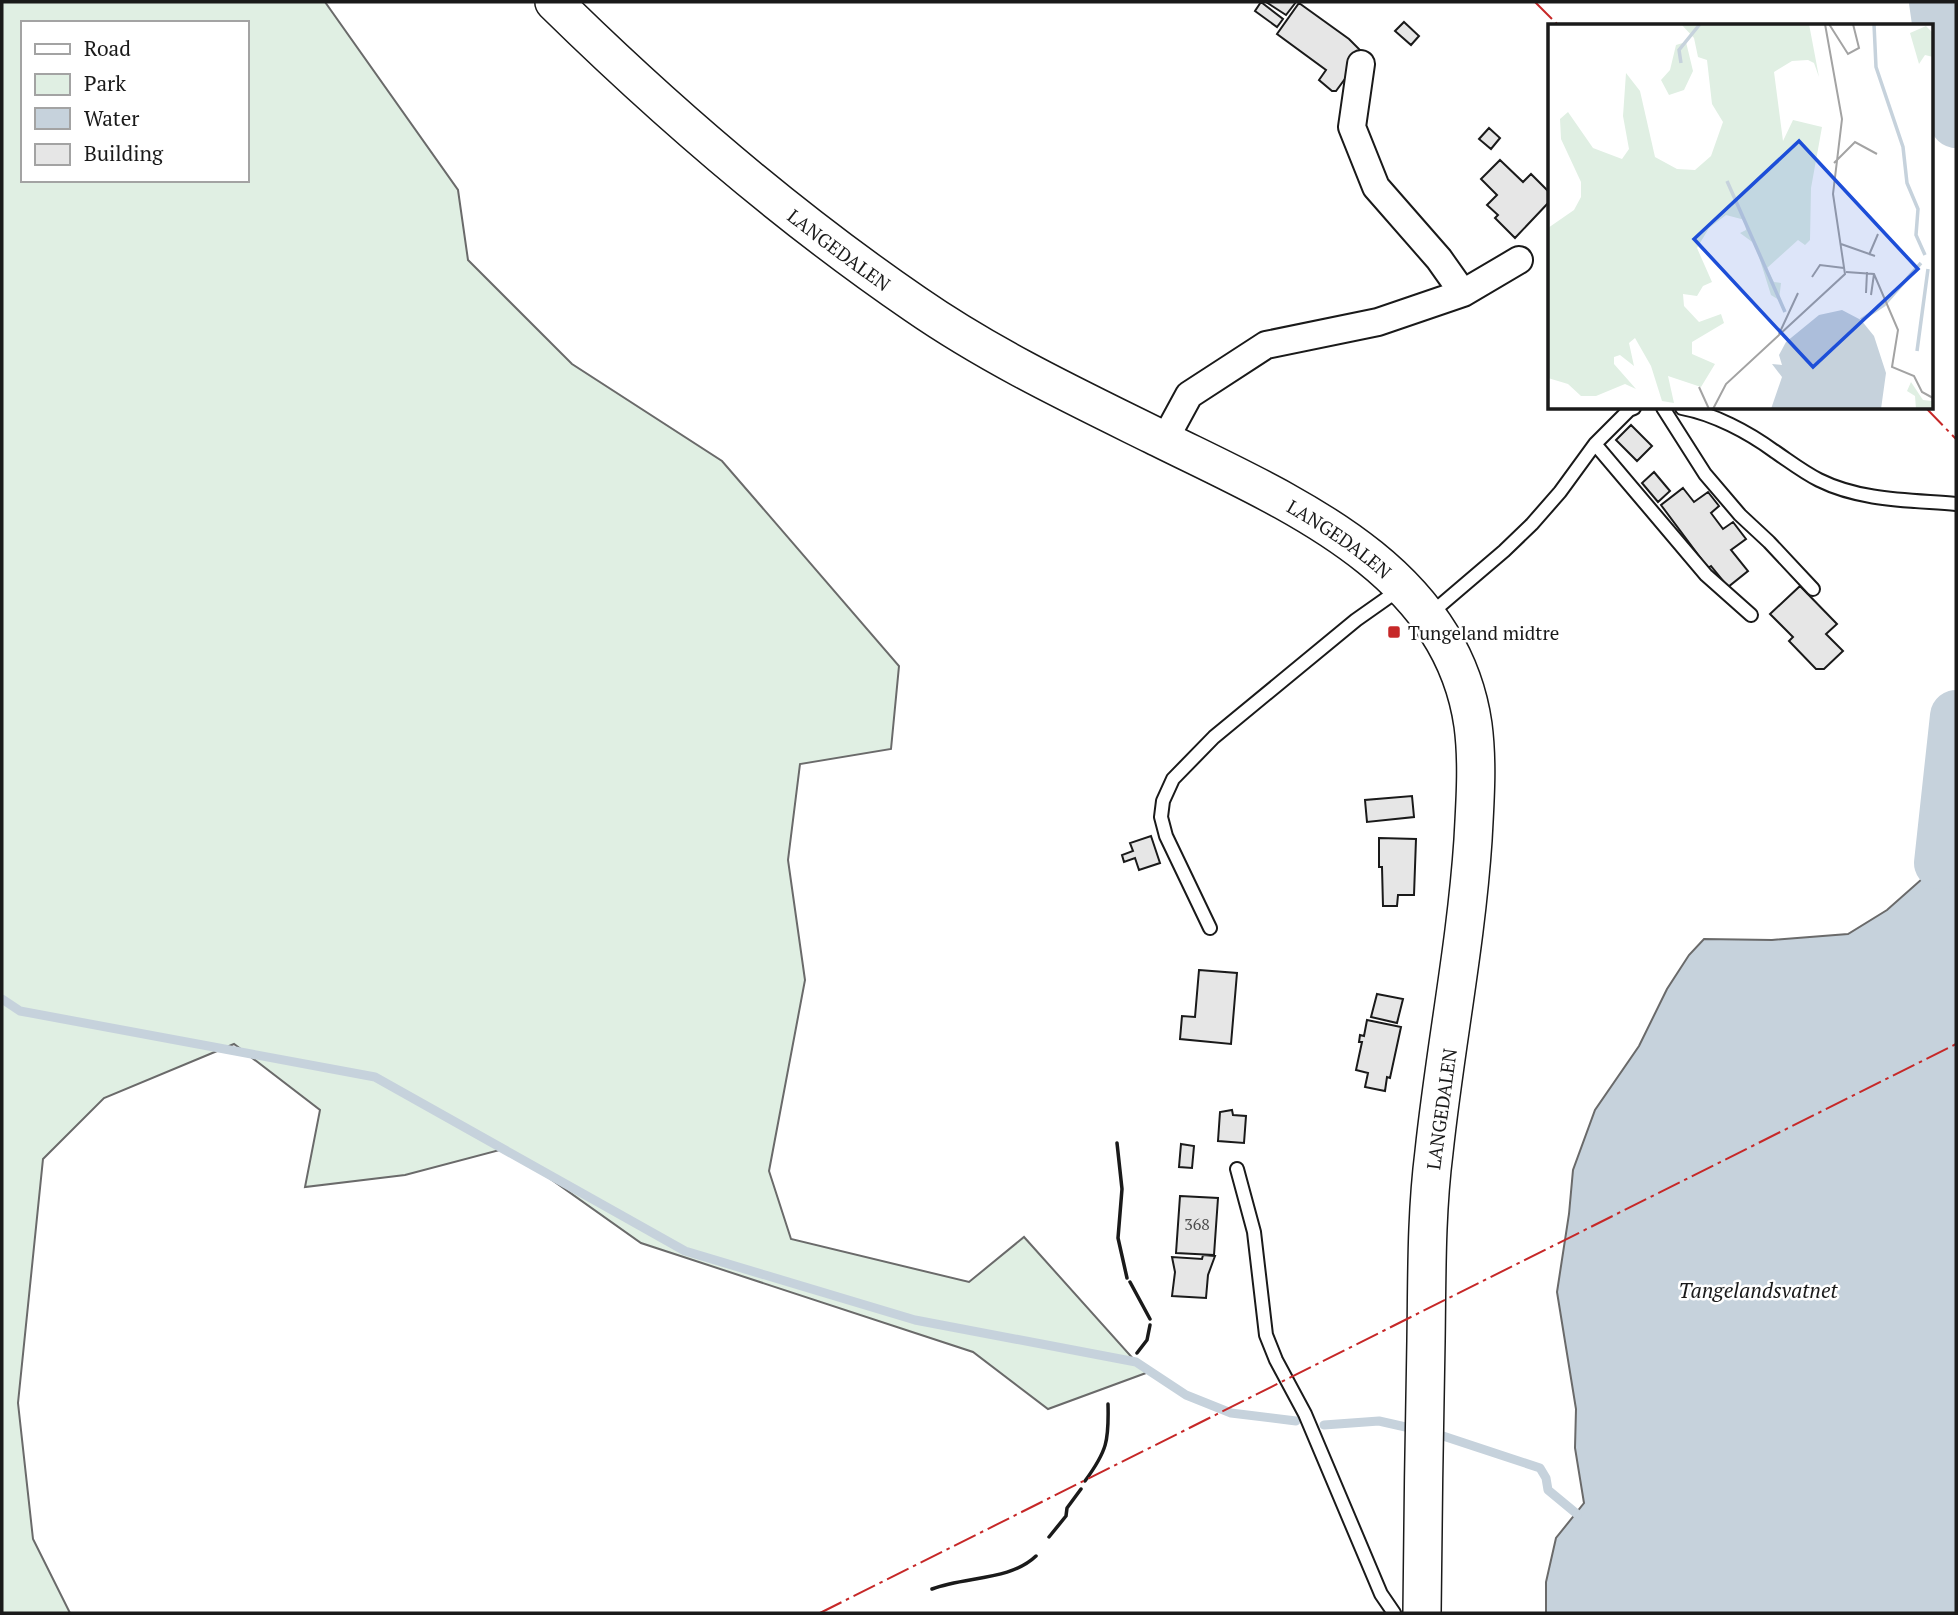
<svg xmlns="http://www.w3.org/2000/svg" width="1958" height="1615" font-family="'PT Serif',serif">
<rect width="100%" height="100%" fill="#fff"/>
<path fill="#e0efe3" stroke="#6a6a6a" stroke-width="2" fill-rule="evenodd" d="M2,2H325L458,190L468,260L572,364L722,461L899,666L891,749L800,764L788,860L805,980L769,1171L791,1239L969,1282L1024,1237L1146,1373L1048,1409L973,1352L641,1243L507,1148L405,1175L305,1187L320,1110L234,1044L104,1098L43,1159L18,1403L33,1539L70,1613H2ZM23,23H247V180H23Z"/>
<path fill="#c6d2dc" stroke="#6a6a6a" stroke-width="2" d="M1940,863L1956,866V1613H1546V1582L1556,1538L1584,1503L1575,1448L1576,1409L1557,1292L1569,1214L1573,1170L1595,1110L1639,1046L1667,989L1689,955L1704,939L1772,940L1848,934L1887,910Z"/>
<g fill="none" stroke-linecap="round" stroke-linejoin="round">
<path stroke="#c6d2dc" stroke-width="9" d="M2,999L20,1011L375,1077L685,1251L915,1320L1136,1362L1186,1395L1231,1413L1296,1421
M1324,1425L1379,1421L1410,1428
M1437,1434L1540,1468L1546,1478L1548,1490L1577,1514"/>
<path stroke="#c6d2dc" stroke-width="52" d="M1935,2L1946,78L1956,122
M1940,863L1956,716"/>
</g>
<path fill="#e6e6e6" stroke="#1a1a1a" stroke-width="2" d="M1261,2L1283,19L1277,27L1255,11Z
M1266,2H1296L1286,15Z
M1299,3L1349,39L1362,52L1361,57L1336,91H1332L1319,80L1326,70L1277,34Z
M1404,22L1419,36L1411,45L1395,31Z
M1489,128L1500,138L1491,149L1479,139Z
M1500,160L1523,182L1531,174L1550,193V201L1515,238L1495,218L1498,215L1487,205L1497,195L1481,179Z
M1631,425L1652,446L1637,461L1616,440Z
M1654,472L1670,491L1658,502L1642,483Z
M1683,488L1694,502L1708,492L1719,506L1711,513L1723,529L1733,522L1746,539L1731,550L1748,571L1728,587L1711,566L1708,568L1661,505Z
M1800,586L1837,624L1826,634L1843,651L1824,669H1816L1789,641L1793,637L1770,614Z
M1412,796L1414,817L1367,822L1365,800Z
M1151,836L1160,863L1139,870L1135,858L1124,862L1122,855L1133,851L1130,843Z
M1379,838L1416,839L1414,895H1398L1397,906H1383L1382,867H1379Z
M1199,970L1237,973L1231,1044L1180,1039L1182,1016L1195,1017Z
M1377,994L1403,999L1397,1023L1371,1017Z
M1367,1020L1401,1027L1390,1078L1387,1077L1385,1091L1365,1087L1368,1073L1356,1070L1362,1042H1359L1360,1035L1364,1036Z
M1232,1110L1233,1115L1246,1116L1244,1143L1218,1141L1220,1112Z
M1181,1144L1194,1146L1192,1168L1179,1167Z
M1180,1196L1218,1198L1214,1255L1176,1253Z
M1203,1255L1215,1256L1208,1275L1206,1298L1172,1296L1175,1272L1172,1257L1202,1259Z"/>
<g fill="none" stroke-linecap="round" stroke-linejoin="round">
<defs>
<path id="lane" d="M1663,408L1705,474L1740,515L1769,542L1813,589
M1682,408C1714,414 1748,432 1774,451C1789,461 1803,472 1819,480C1861,501 1910,500 1956,504
M1595,444L1706,575L1751,615
M1429,615L1504,551L1532,524L1560,492L1595,444L1629,410L1634,408
M1210,928L1166,836L1161,817L1163,801L1173,779L1214,737L1356,620L1400,589
M1237,1169L1254,1232L1266,1335L1276,1360L1305,1414L1381,1594L1394,1613"/>
<path id="street" d="M1361,64L1352,127L1376,187L1439,259L1463,293
M1164,441L1189,395L1266,345L1378,322L1463,293L1519,260"/>
<g id="secondary">
<path id="s1" d="M554,2C666,112 785,215 915,304C990,356 1072,395 1153,435C1281,499 1450,565 1473,725C1478,763 1475,802 1473,840C1466,945 1445,1048 1434,1152C1426,1215 1427,1278 1426,1341C1424,1432 1423,1522 1422,1613"/>
</g>
</defs>
<use href="#lane" stroke="#1a1a1a" stroke-width="16"/>
<use href="#street" stroke="#1a1a1a" stroke-width="30"/>
<use href="#secondary" stroke="#1a1a1a" stroke-width="40"/>
<use href="#lane" stroke="#fff" stroke-width="12"/>
<use href="#street" stroke="#fff" stroke-width="26"/>
<use href="#secondary" stroke="#fff" stroke-width="37"/>
<path stroke="#1a1a1a" stroke-width="3.5" d="M1117,1143L1122,1189L1118,1238L1127,1278
M1130,1282L1150,1319
M1137,1353L1147,1340L1150,1325
M1085,1481C1107,1451 1109,1441 1108,1404
M1049,1537L1066,1516L1067,1508L1081,1489
M932,1589C965,1576 1010,1581 1036,1556"/>
<path stroke="#c62828" stroke-width="2" stroke-dasharray="24 5 3.5 5" stroke-linecap="butt" d="M1535,2L1559,26
M1926,408L1956,439
M820,1613L1956,1044"/>
</g>
<rect fill="#c62828" stroke="#fff" stroke-width="2.5" x="1387" y="625" width="14" height="14" rx="3.5"/>
<g text-anchor="middle" dominant-baseline="central" stroke-width="5" stroke-linejoin="round" paint-order="stroke">
<g font-size="16" fill="#4d4d4d">
<text x="1197" y="1224">368</text>
</g>
<g font-size="19" fill="#1a1a1a" stroke="#fff">
<text stroke="none"><textPath href="#s1" startOffset="378">LANGEDALEN</textPath></text>
<text stroke="none"><textPath href="#s1" startOffset="957">LANGEDALEN</textPath></text>
<text transform="translate(1441 1109) rotate(-82)">LANGEDALEN</text>
</g>
<g font-size="19" fill="#1a1a1a" stroke="#fff" text-anchor="start">
<text x="1408" y="632">Tungeland midtre</text>
</g>
<g font-size="21" font-style="italic" fill="#1a1a1a" stroke="#fff">
<text x="1758" y="1290">Tangelandsvatnet</text>
</g>
</g>
<g transform="translate(1548 24)">
<rect width="385" height="385" fill="#fff"/>
<path d="M133,0H261L271,53L266,39L260,36L244,37L226,48L235,117L245,96L274,103L263,164L262,216L257,221L250,216L219,244L226,258L233,259L231,276L223,271L207,220L192,209L198,206L197,196L178,191L161,204L149,224L164,258L155,262L149,272L135,270L136,282L151,298L173,290L176,299L144,318V330L167,340L153,363L120,352L126,379L114,377L103,342L87,314L81,319L86,342L72,331L66,333V340L88,365L77,360L48,372H33L20,360L0,354V204L26,186L33,173V158L13,115L12,95L20,88L45,124L74,135L81,125L75,92L78,49L92,67L107,133L129,145L147,146L163,132L175,98L164,80L159,36L150,33L146,14ZM378,2L385,9V33L377,31L371,40L362,9ZM138,18L145,47L136,66L121,71L113,56L122,46L128,21ZM363,358L375,376L384,377L385,385H368L367,372L359,367Z" fill="#e0efe3"/>
<path d="M294,286L313,296L326,312L338,349L333,385H223L234,353L224,340L234,341L231,331L238,318L271,291Z" fill="#c6d2dc"/>
<path fill="none" stroke="#c6d2dc" stroke-width="3.5" d="M326,0L328,43L355,123L359,159L370,185L368,211L377,231M133,39L131,26L152,0M179,157L237,288M313,296L336,281L373,239M369,327L380,245"/>
<path fill="none" stroke="#a3a3a3" stroke-width="2" d="M281,0L300,30L311,24L305,0M286,139L307,118L329,130M293,220L327,232M321,231L330,210M298,248L326,250L350,306L344,343L366,352L374,368L385,374M264,253L272,241L296,244M318,269L319,248M323,271L326,250M231,310L250,269M151,363L161,385M165,385L178,360L297,250L285,170L294,95L277,0"/>
<path fill="#1d4ed8" fill-opacity="0.15" stroke="#1d4ed8" stroke-width="3.5" d="M251,117L370,245L265,343L146,215Z"/>
<rect width="385" height="385" fill="none" stroke="#1a1a1a" stroke-width="3.5"/>
</g>
<rect width="1958" height="1615" fill="none" stroke="#1a1a1a" stroke-width="7"/>
<rect x="21" y="21" width="228" height="161" fill="#ffffff" stroke="#a3a3a3" stroke-width="2"/>
<rect x="35" y="44" width="35" height="10" fill="#ffffff" stroke="#a3a3a3" stroke-width="2"/>
<text x="84" y="56" font-size="21" fill="#1a1a1a">Road</text>
<rect x="35" y="74" width="35" height="21" fill="#e0efe3" stroke="#a3a3a3" stroke-width="2"/>
<text x="84" y="91" font-size="21" fill="#1a1a1a">Park</text>
<rect x="35" y="108" width="35" height="21" fill="#c6d2dc" stroke="#a3a3a3" stroke-width="2"/>
<text x="84" y="126" font-size="21" fill="#1a1a1a">Water</text>
<rect x="35" y="144" width="35" height="21" fill="#e6e6e6" stroke="#a3a3a3" stroke-width="2"/>
<text x="84" y="161" font-size="21" fill="#1a1a1a">Building</text>
</svg>
